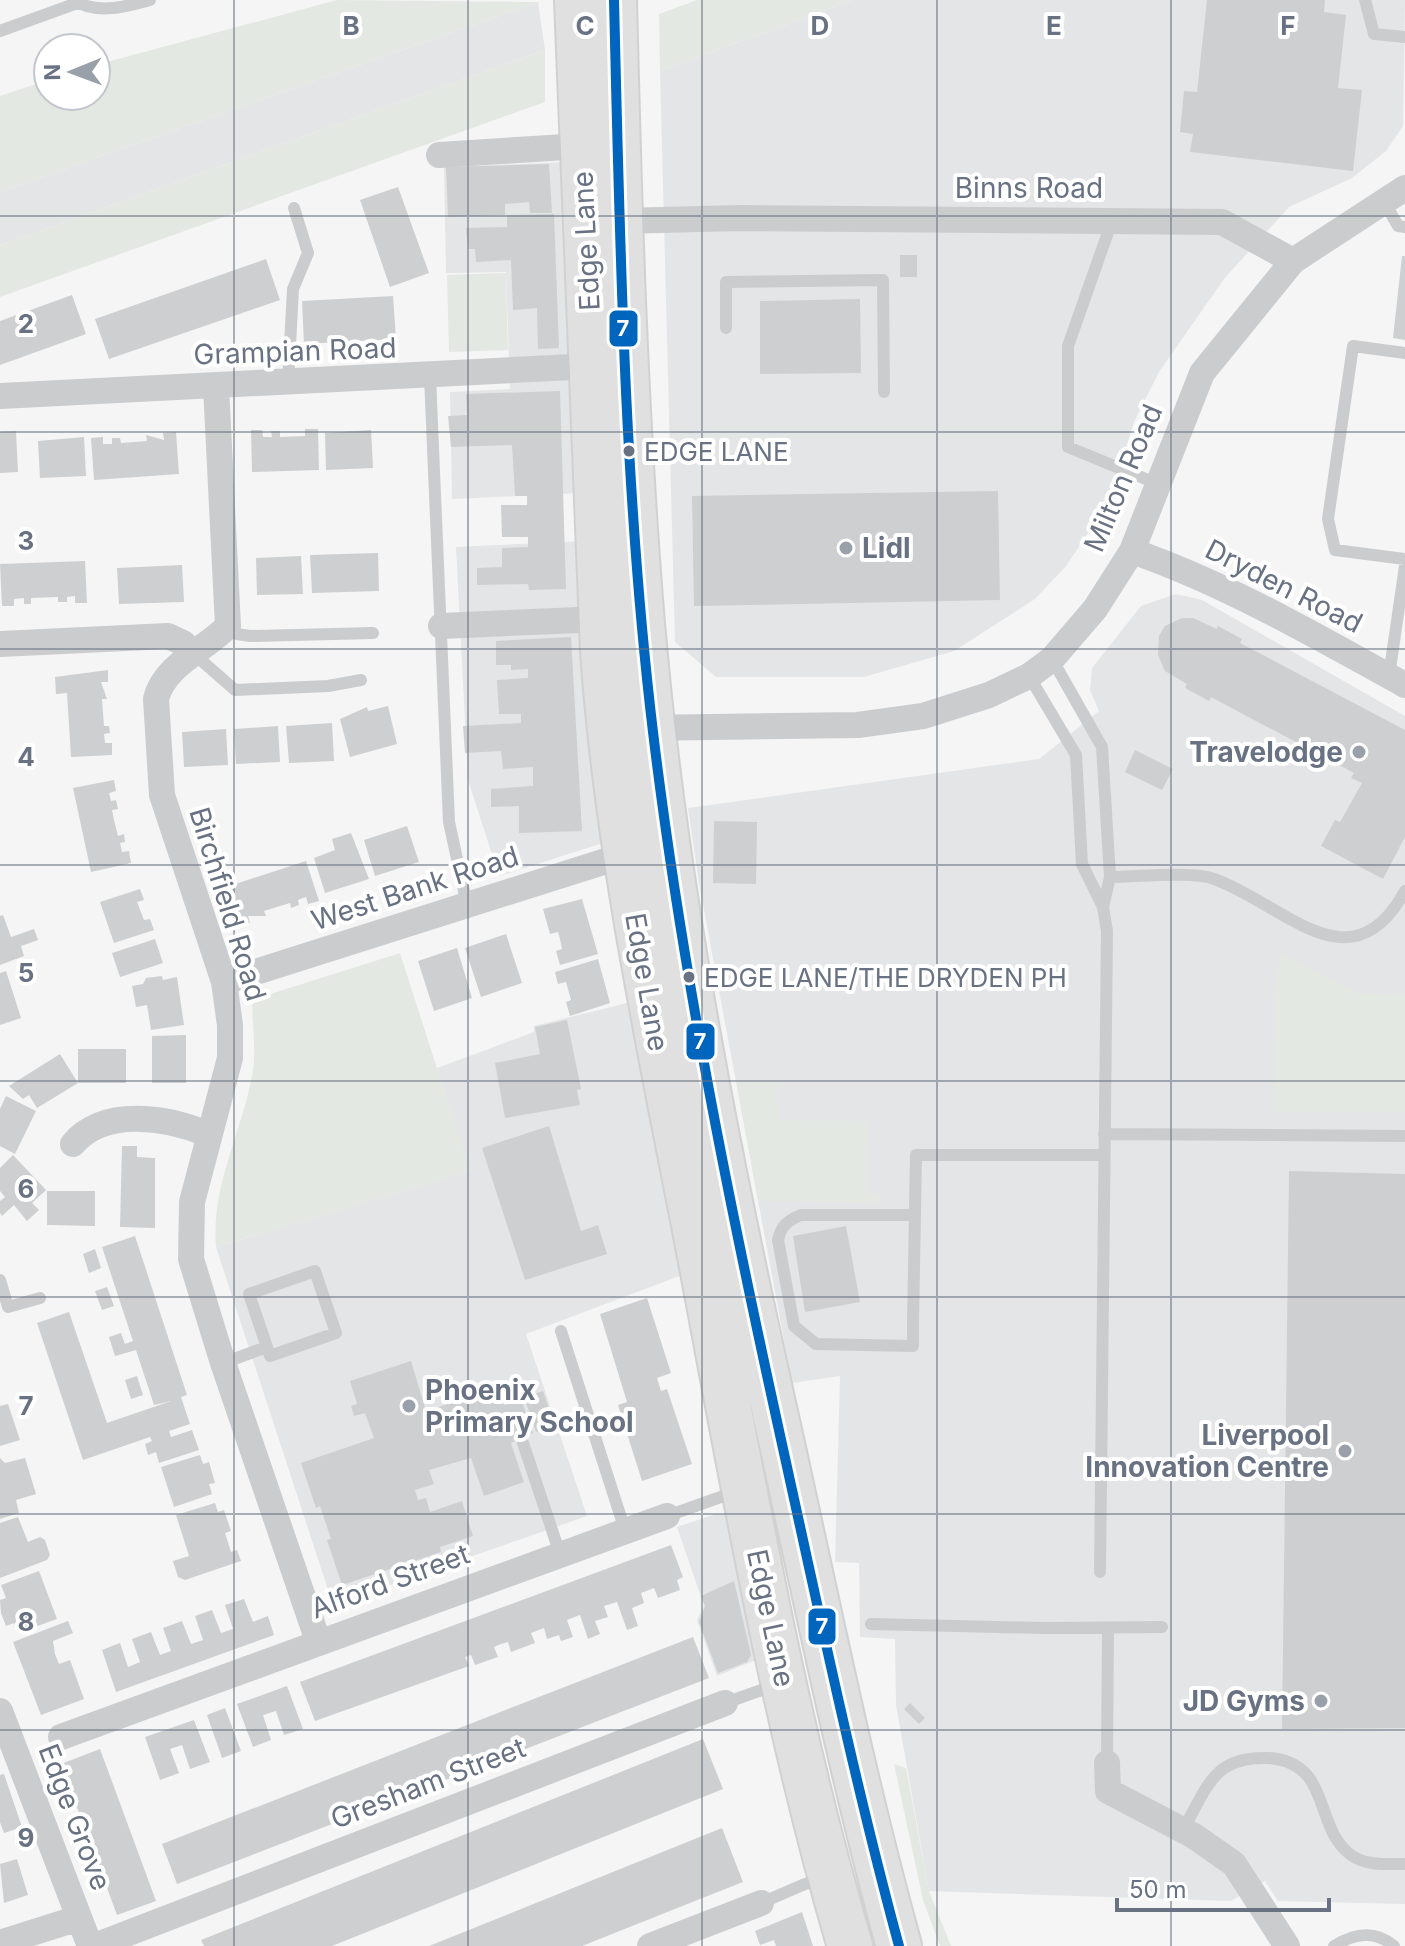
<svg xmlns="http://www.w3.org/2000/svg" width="1405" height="1946" font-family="Inter,sans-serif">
<rect width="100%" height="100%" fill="#f5f5f5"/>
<path fill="#e4e5e6" d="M853,0H1405L1403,126L1386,151L1352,178L1289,207L1224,279L1159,372L1134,422L1115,484L1094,524L1066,566L1035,599L954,651L864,677H716L675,642L660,71Z
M538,2L545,50L0,245V192Z
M567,162L580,493L452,499L450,392L510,389L506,272L446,273L444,167Z
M583,541L605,836L600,844L499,876L468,780L456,547Z
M1176,594L1202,600L1405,716V1904L1278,1901L1265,1881L1231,1901L929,1891L896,1705L895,1639L860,1637L859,1563L835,1562L840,1376L792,1383L699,883L688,808L1039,759L1099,711L1090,690L1092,668L1141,606Z
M627,1003L682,1275L526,1334L587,1516L333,1605L216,1247L469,1171L437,1068L534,1032V1026Z
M716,1514L725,1515L731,1522L763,1657L717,1676L697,1620L704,1606L677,1527Z"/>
<path fill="#e4e8e3" d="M337,0L538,2L0,192V96L48,80V96H96V65Z
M697,0H853L660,71L659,14Z
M545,50V102L0,297V245Z
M506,273L508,350L449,352L447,275Z
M400,953L470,1171L216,1247C211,1186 241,1134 252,1076C257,1052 252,1024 252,1000Z
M1281,954L1359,994L1405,995V1112H1273L1275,994Z
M737,1080L778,1082L779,1120L867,1121L866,1194L881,1195L882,1203L758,1201Z
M894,1764L906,1768L929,1891L951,1946H940L923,1900Z"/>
<path fill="#cecfd0" d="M1207,0H1325L1324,12L1346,15L1338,88L1362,90L1353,171L1190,152L1193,134L1180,132L1184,91L1197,92Z
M549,164L552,213H530L529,202L505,204V215L448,217L446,167Z
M398,187L429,273L390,287L360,200Z
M554,214L559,348L538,349L537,308L513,310L511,260L476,262L475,249H468L466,228L507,227V215Z
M900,255H917V277H900Z
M1402,256H1405V340L1393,338Z
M266,259L280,300L109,359L95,319Z
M72,295L86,334L0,365V321Z
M393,296L396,339L304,344L302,301Z
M860,299L861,373L760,374V301Z
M560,391L566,589L529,590L528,584L477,585V568L502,567V548L528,547V537H502L501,505H527V496H515L512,445L451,447L448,416L467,415L466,394Z
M305,429H318L319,470L252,472L251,430H262L263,437H272L271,431H280V437L305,436Z
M371,430L373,468L326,470L325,433Z
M16,431L18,472L0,473V432Z
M176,432L179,474L94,480L91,438L103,437V444H112V438H120L121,443L147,441L146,435L164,440L163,433Z
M84,437L86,476L40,478L38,441Z
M998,491L1000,600L694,606L692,496Z
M378,553L379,591L312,593L310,555Z
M301,556L303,594L257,595L256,558Z
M85,561L87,603H75V596L67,597V602H58V597L31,598V604H24V598L14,599V606H2L0,564Z
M182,565L184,602L119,604L117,568Z
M1182,618H1193L1217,629L1218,626L1242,639L1240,643L1405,730V837L1383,879L1321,846L1335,820L1340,822L1362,783L1351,778L1354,773L1211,697L1209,701L1185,688L1187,684L1165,671L1158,655L1159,636L1165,626Z
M571,637L582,831L519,833V806L491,807V789L533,786V767L503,769L501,751L465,753L463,726L521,723V714H499L497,680L528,678V669L511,670V665H496V641Z
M108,670V682H101L107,699H102L104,726H109L110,733L104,734L105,743H112V755L71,757L67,693L56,694L55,677Z
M388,706L397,744L350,757L340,719L367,707L368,711Z
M332,723L334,761L289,763L286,726Z
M278,726L280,762L236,764L234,729Z
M226,729L228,765L184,767L182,732Z
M1135,750L1173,769L1162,790L1125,772Z
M114,780L116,791L109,793L111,801L116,800L118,809L112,810L114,820L118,836L124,834L125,842L120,843L122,852L129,851L131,863L91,872L73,788Z
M714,821L757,822L756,884L713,883Z
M407,826L419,862L375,876L364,840Z
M351,833L369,879L325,893L314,858L335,850L332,839Z
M306,861L319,901L308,904L306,897L298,900L299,905L291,908L290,903L264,911L266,916H248L250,923L238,927L226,887Z
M140,889L144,900L137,902L144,920L150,919L154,930L114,943L100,902Z
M582,899L598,954L560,965L556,951L562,949L560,939L558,932L550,934L543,909Z
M3,915L11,937L34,929L38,940L21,946L24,956L0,965V916Z
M506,934L522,983L481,997L465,948Z
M155,939L163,963L120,977L112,953Z
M457,948L472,998L434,1011L418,961Z
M598,959L610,1003L570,1016L566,1002L571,1000L566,982L558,984L555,972Z
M6,971L21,1018L0,1025V973Z
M162,976L163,980L177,977L184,1025L151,1030L147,1005L136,1007L132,986L143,984L146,978Z
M567,1020L581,1089L577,1090L580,1105L505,1118L495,1063L540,1054L535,1027Z
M186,1035V1083H152V1036Z
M78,1049H126V1083H78Z
M60,1054L78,1083L37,1108L29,1095L23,1099L9,1086Z
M6,1096L36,1111L15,1154L0,1146V1109Z
M549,1126L581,1231L598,1225L607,1254L525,1280L482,1148Z
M122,1146H137V1157L155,1158V1228L120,1227Z
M13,1155L46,1190L32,1203L39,1210L27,1221L14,1205L2,1216L0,1213V1201L5,1197L0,1191V1168Z
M1289,1171L1405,1174V1728L1282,1729Z
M47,1191H95V1226L47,1225Z
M846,1226L860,1302L805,1312L793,1236Z
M135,1236L187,1395L181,1397L190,1424L169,1431L171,1437L192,1430L199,1450L159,1463L156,1452L148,1455L145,1444L152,1441L150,1437L83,1460L37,1323L69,1312L107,1423L171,1401L154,1405L136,1350L115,1356L109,1337L121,1333L125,1344L133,1341L102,1247Z
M95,1249L101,1268L89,1273L83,1254Z
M107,1287L114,1306L102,1310L95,1291Z
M647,1298L671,1373L657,1378L661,1391L667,1389L692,1464L642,1481L618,1405L627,1402L600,1314Z
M411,1361L426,1411L498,1388L504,1405L521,1399L533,1433L511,1443L524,1482L484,1496L471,1458L429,1470L434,1484L415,1490L418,1500L426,1498L430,1512L462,1501L473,1536L440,1547L441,1552L342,1585L327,1540L331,1539L320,1506L316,1508L301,1463L374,1438L365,1413L354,1416L351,1406L357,1404L350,1381Z
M137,1376L143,1395L131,1399L125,1380Z
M543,1391L555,1426L536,1432L524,1397Z
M8,1404L20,1440L0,1446V1406Z
M200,1455L203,1464L209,1462L215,1483L209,1484L212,1494L174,1507L161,1467Z
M0,1458L5,1463L25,1458L36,1494L16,1500L19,1513L0,1519Z
M215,1503L218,1512L224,1510L231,1531L225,1533L231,1552L237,1550L241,1561L185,1580L178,1577L173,1561L189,1556L176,1515Z
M18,1517L28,1542L40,1537L45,1540L50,1555L47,1560L0,1578V1523Z
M671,1545L683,1577L677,1580L680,1590L658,1598L654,1588L641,1593L644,1603L632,1608L638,1626L627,1630L617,1602L604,1606L608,1617L595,1621L600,1634L588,1639L580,1615L567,1620L573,1637L561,1641L559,1635L547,1639L544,1628L531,1633L535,1643L511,1652L508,1642L501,1644L494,1647L498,1657L475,1665L471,1655L465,1657L469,1666L315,1721L300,1682Z
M39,1571L57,1619L18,1633L14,1623L6,1626L1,1613L0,1600L6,1598L1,1585Z
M734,1581L751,1655L747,1662L718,1673L699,1622L705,1606L701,1596Z
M244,1599L253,1622L268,1616L274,1635L116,1692L102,1650L120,1643L128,1667L140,1662L132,1639L151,1632L160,1655L171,1651L163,1628L182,1621L191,1644L203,1640L195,1616L212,1610L221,1633L233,1629L225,1605Z
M68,1621L73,1633L53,1641L55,1654L59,1664L70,1660L84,1699L41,1715L13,1642Z
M693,1637L709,1678L177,1884L162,1844Z
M287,1686L303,1729L284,1735L276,1711L263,1715L271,1740L253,1747L237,1704Z
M910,1703L925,1718L919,1724L904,1709Z
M225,1708L241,1751L222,1758L207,1715Z
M194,1720L210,1762L190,1769L182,1745L170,1749L179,1773L160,1780L145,1737Z
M703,1739L723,1789L332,1946H204L201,1940Z
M100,1749L156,1901L117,1915L61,1764Z
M4,1774L22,1827L4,1833L0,1822V1775Z
M722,1828L743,1882L705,1897L582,1946H429Z
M17,1859L28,1895L4,1903L0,1864Z
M802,1912L813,1946H776L774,1940L760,1945L755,1931Z"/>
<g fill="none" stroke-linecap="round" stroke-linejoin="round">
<defs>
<path id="highway" d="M577,0L603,651C617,850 659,1044 697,1240C742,1476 782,1715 850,1946
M614,0C619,208 625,417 642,624C666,901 721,1173 782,1444C819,1612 853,1780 899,1946"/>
</defs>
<use href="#highway" stroke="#d1d1d2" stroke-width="48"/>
<path stroke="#cbccce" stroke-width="12" d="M73,0C98,15 124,7 150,0
M1365,0L1374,34L1405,37
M0,31L77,3
M1385,203L1398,226L1405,227
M1112,221L1068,346V447L1158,484
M726,328V282L883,280L884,392
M1405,353L1353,346L1328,519L1335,550L1405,559
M430,377L449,822L467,905
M288,383L293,289L308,253L294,208
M228,626L237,634L250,636L373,633
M194,654L235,690L328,686L361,680
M1052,659L1102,747L1110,877L1103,907
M1029,676L1076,755L1082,864L1103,907L1107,931L1100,1572
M1389,676L1405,566
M1110,877C1135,877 1194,871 1214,879C1283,903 1351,990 1405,891
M1104,1134L1405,1136
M915,1215H801C788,1220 781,1226 778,1240L794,1326L816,1344L913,1346V1323L916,1155H1104
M315,1271L336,1333L270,1356L249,1294Z
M0,1280L8,1307L40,1298
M561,1331L625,1530
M223,1363L267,1347
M523,1443L560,1554
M667,1516L735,1492
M871,1624L1044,1628L1162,1627
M725,1703L778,1684
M1107,1763L1108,1628
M1182,1831C1208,1788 1212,1756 1268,1758C1286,1759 1300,1765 1310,1779C1326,1803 1326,1837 1351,1855C1366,1866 1387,1864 1405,1864
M761,1903L805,1884L825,1879
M1334,1946C1355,1933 1375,1930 1394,1946"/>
<path stroke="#cbccce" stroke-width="26" d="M439,155L581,146
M621,221L740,218L1222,222L1293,261L1405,188
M216,386L228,626C205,650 164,665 156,699L162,795L224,982L230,1025V1058L192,1202L191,1259L223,1363L318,1641
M0,396L592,366
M1132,551C1227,584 1316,636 1405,685
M441,626L602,619
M0,644L168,636L183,643L194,654
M640,728L858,725L923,716L989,695L1029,676L1052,659L1095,609L1132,551L1202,373L1293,261
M224,982L625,855
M73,1144C104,1107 167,1117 207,1134
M0,1711L90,1946
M61,1737L667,1516
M1107,1763L1108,1791L1194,1836L1234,1864L1287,1946
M0,1943L79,1918
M95,1946L725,1703
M650,1946L761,1903"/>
<use href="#highway" stroke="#e0e0e1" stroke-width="44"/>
<defs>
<path id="bus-1" d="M614,0C620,244 624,490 653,732C682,972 730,1208 782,1444C819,1612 854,1780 899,1946"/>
</defs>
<use href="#bus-1" stroke="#fff" stroke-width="16"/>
<use href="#bus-1" stroke="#0065bd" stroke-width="10"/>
</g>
<path fill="none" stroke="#687282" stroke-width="2" stroke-opacity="0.55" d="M234,0V1946M468,0V1946M702,0V1946M937,0V1946M1171,0V1946M0,216H1405M0,432H1405M0,649H1405M0,865H1405M0,1081H1405M0,1297H1405M0,1514H1405M0,1730H1405"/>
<g fill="#687282" stroke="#fff" stroke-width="3">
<circle cx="629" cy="451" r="7"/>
<circle cx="689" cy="977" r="7"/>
</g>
<g fill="#99a0aa" stroke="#fff" stroke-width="3">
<circle cx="846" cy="548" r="8"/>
<circle cx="1359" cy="752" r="8"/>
<circle cx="409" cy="1406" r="8"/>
<circle cx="1345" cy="1451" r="8"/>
<circle cx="1321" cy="1701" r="8"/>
</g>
<g text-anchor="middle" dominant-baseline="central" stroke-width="8" stroke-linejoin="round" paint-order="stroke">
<g font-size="26" fill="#687282" stroke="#fff" text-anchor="start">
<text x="644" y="451">EDGE LANE</text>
<text x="704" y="977">EDGE LANE/THE DRYDEN PH</text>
</g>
<g font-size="28" fill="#687282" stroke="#fff">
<text x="1029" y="188">Binns Road</text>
<text transform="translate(586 241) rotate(-93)">Edge Lane</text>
<text transform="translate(295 351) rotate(-2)">Grampian Road</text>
<text transform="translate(1123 478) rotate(-67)">Milton Road</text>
<text transform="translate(1284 586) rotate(27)">Dryden Road</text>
<text transform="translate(415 888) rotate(-18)">West Bank Road</text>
<text transform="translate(228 904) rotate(73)">Birchfield Road</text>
<text transform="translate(647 982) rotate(80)">Edge Lane</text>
<text transform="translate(390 1581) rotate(-20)">Alford Street</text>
<text transform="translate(771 1618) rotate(78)">Edge Lane</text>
<text transform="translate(428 1783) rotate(-21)">Gresham Street</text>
<text transform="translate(75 1817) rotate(69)">Edge Grove</text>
</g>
<g font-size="28" font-weight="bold" fill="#687282" stroke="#fff" text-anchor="end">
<text x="862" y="548" text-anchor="start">Lidl</text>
<text x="1343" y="752">Travelodge</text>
<text x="425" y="1390" text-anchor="start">Phoenix<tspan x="425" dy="32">Primary School</tspan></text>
<text x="1329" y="1435">Liverpool<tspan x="1329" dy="32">Innovation Centre</tspan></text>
<text x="1305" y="1701">JD Gyms</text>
</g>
</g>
<g font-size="26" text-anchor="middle" font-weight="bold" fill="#687282" stroke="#fff" stroke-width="8" stroke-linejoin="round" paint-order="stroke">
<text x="351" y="35">B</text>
<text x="585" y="35">C</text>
<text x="820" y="35">D</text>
<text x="1054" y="35">E</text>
<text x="1288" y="35">F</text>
<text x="26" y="333">2</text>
<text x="26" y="550">3</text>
<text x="26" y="766">4</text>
<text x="26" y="982">5</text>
<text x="26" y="1198">6</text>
<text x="26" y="1415">7</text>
<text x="26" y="1631">8</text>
<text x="26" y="1847">9</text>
</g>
<g stroke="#fff" stroke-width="3">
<rect x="608" y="309" width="31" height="39" rx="8" fill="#0065bd"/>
<rect x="685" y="1022" width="31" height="39" rx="8" fill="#0065bd"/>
<rect x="807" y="1607" width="30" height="39" rx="8" fill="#0065bd"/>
</g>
<g font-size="22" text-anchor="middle" font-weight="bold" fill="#fff">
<text x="623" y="336">7</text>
<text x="700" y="1049">7</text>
<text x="822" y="1634">7</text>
</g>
<g transform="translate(72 72) rotate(269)"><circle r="38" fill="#ffffff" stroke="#c3c7cd" stroke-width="2"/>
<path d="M0-6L14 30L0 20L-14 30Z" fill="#99a0aa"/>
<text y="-12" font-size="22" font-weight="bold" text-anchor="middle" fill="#687282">N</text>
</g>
<path d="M1117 1898v12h212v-12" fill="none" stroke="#687282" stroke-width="4"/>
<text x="1129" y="1898" font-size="24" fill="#687282" stroke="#ffffff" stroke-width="6" paint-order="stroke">50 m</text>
</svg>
